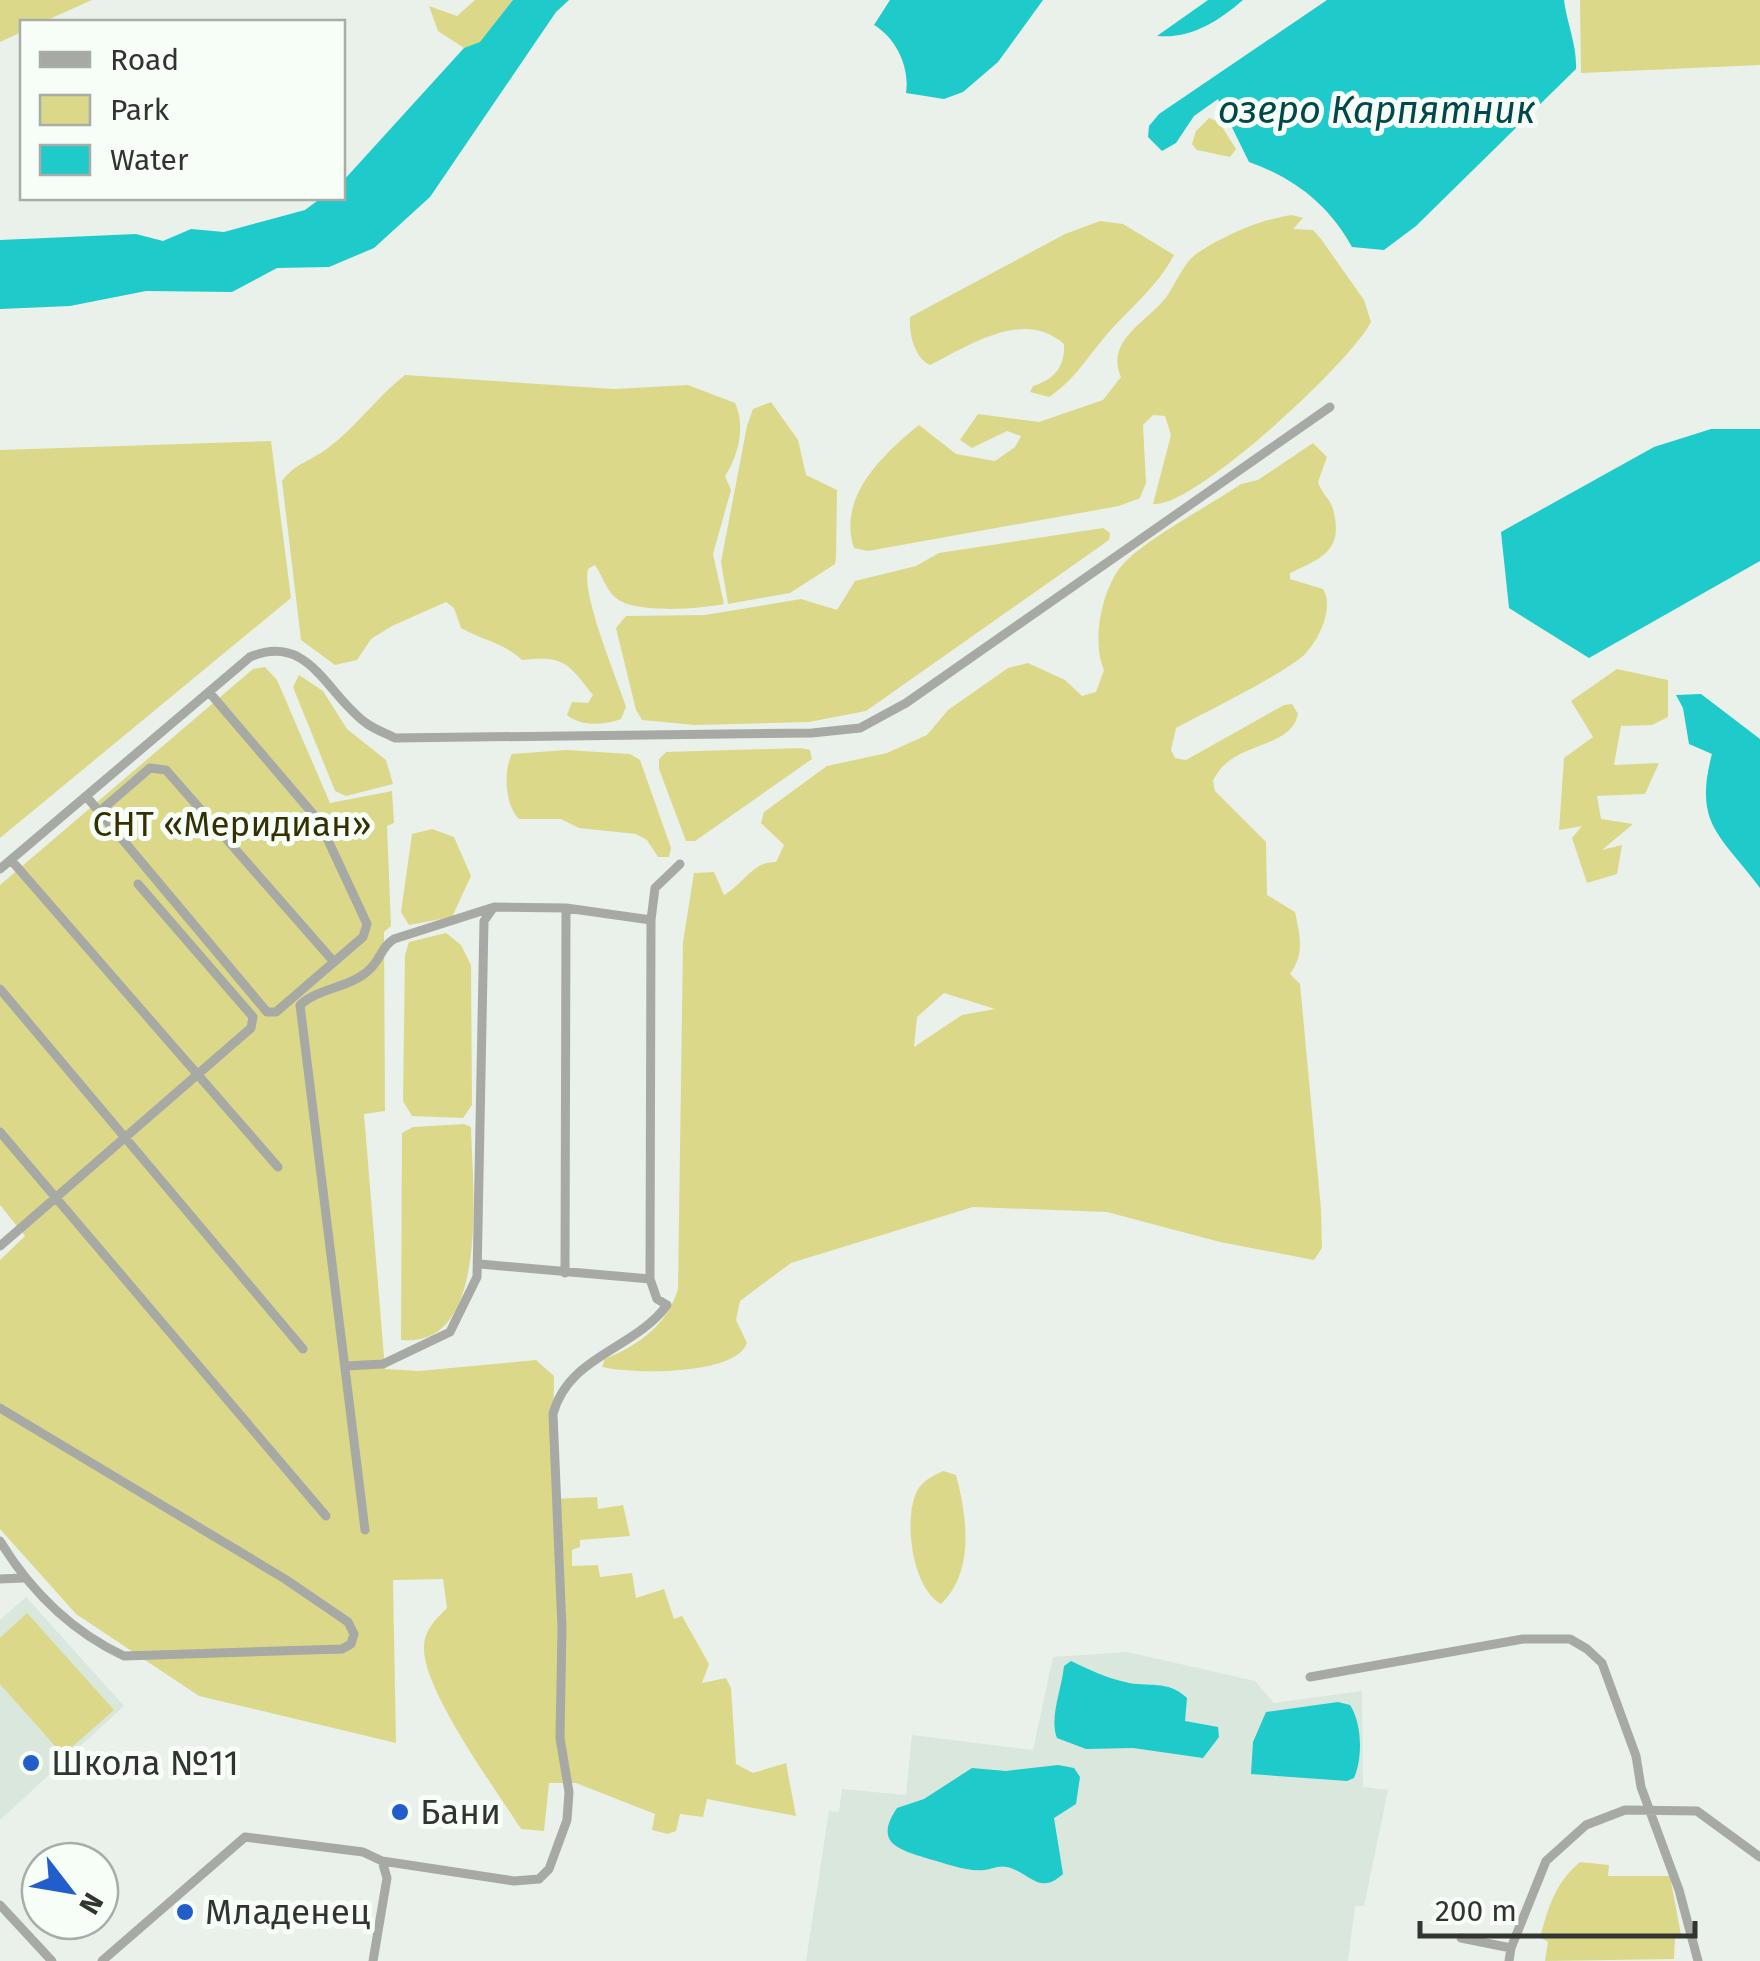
<svg xmlns="http://www.w3.org/2000/svg" width="1760" height="1961" font-family="'Fira Sans',sans-serif">
<rect width="100%" height="100%" fill="#e9f1ea"/>
<path fill="#d9e7dc" d="M26,1597L124,1706L0,1820V1620Z
M1127,1652L1255,1681L1274,1703L1362,1691L1363,1787L1388,1790L1364,1906H1355L1348,1961H806L829,1811L839,1812L842,1789L906,1795L912,1735L1033,1750L1053,1657Z"/>
<path fill="#dbd989" fill-rule="evenodd" d="M0,0H92L43,22H22V32L0,42Z
M475,0H513L480,43L464,48L438,31L429,6L457,16Z
M1580,0H1760V65L1581,73Z
M1209,118L1219,122L1236,149L1230,157L1197,150L1192,144L1196,131Z
M1292,215L1303,218L1293,229L1313,230L1321,239L1364,300L1371,322C1351,362 1194,508 1153,504L1171,435L1165,416L1153,415L1143,425L1146,483L1140,498L1119,506L868,551L854,548C837,497 883,454 919,425L956,454L995,461L1015,447L1021,436L1007,431L972,448L960,440L978,414L1039,422L1103,400L1121,377C1104,340 1150,320 1167,296C1177,282 1184,261 1199,252C1225,235 1262,219 1292,215Z
M1100,221L1123,224L1174,255C1157,287 1132,306 1108,333C1089,355 1074,381 1049,397L1030,392L1033,386C1055,379 1065,367 1064,344C1024,308 970,345 930,365C914,357 909,334 910,317L1065,234Z
M405,375L614,389L688,385L735,403C746,426 738,457 725,476L731,490L713,554L724,604C701,609 634,614 616,598C606,590 602,575 595,565L588,569C581,594 616,676 626,707L621,719C605,725 581,727 567,715L572,702L588,703L593,695C568,663 564,655 522,660C499,640 486,642 461,628L454,608L446,602L392,626L371,639L357,660L335,665L301,640L282,481C295,463 311,461 328,448C357,426 377,397 405,375Z
M771,402L798,440L806,475L837,490L836,557L835,564L790,593L728,604L721,562L747,426L753,409Z
M271,441L291,598L0,838V450Z
M1313,443L1327,457L1318,482C1321,493 1331,500 1333,509C1344,550 1323,558 1290,573V579L1323,589C1334,607 1320,638 1306,653C1290,671 1203,713 1176,728L1171,750L1175,758L1186,760L1284,705L1292,704L1298,714C1290,751 1231,740 1213,781L1215,791L1266,842L1267,895L1295,912C1300,937 1305,953 1290,974L1300,984L1321,1209L1322,1248L1314,1260L1220,1242L1107,1212L973,1207L791,1263L740,1301L736,1320L747,1343C735,1376 632,1374 602,1367L605,1359C639,1345 667,1325 678,1289L683,942L694,873L714,872L724,895C744,884 753,861 776,862L784,845L761,823L764,812L827,766L887,753L927,735L948,710L1008,668L1028,663L1065,680L1082,696L1096,692L1104,670C1091,641 1102,585 1125,562C1151,536 1209,506 1241,484L1258,480ZM944,993L995,1009L962,1015L914,1047L917,1017Z
M1103,528L1110,533L1109,540L866,711L809,722L695,725L642,720L636,710L616,628L626,616L705,615L801,599L837,610L855,581L916,566L939,553Z
M265,667L277,680L330,803L392,791L394,823L387,826L391,926L384,932L385,1111L364,1114L385,1369L419,1371L536,1360L554,1376L552,1499L597,1497L598,1509L623,1505L630,1536L580,1540V1547L572,1550V1566L598,1565L600,1577L632,1573L636,1598L664,1589L674,1619L682,1616L709,1664L702,1683L726,1678L731,1688L736,1764L753,1773L786,1763L796,1816L707,1799L703,1817L680,1814L676,1831L668,1834L652,1830L655,1814L576,1783H549L544,1831L521,1829C497,1791 421,1688 424,1646C425,1629 436,1619 447,1608L443,1579L393,1580L396,1743L199,1696L76,1614L0,1529V1260L25,1236L0,1205V885L253,669Z
M1617,669L1668,680V717L1652,725L1621,726L1614,765L1659,763L1645,794L1597,796L1601,819L1633,824L1602,850L1622,845L1617,874L1587,883L1572,838L1582,826L1559,830L1564,758L1593,737L1571,701Z
M299,675L323,691L347,729L386,760L393,784L346,796L335,791L293,687Z
M801,748L810,750L812,759L695,841H686L659,769V759L666,752Z
M566,750L630,754L640,760L671,848L669,857H658L647,840L636,834L579,828L561,819H519C505,805 503,771 512,754Z
M432,829L454,837L471,876L452,917L409,925L401,912L412,834Z
M446,933L461,945L471,965L472,1105L463,1118L412,1116L403,1101L405,955L409,942Z
M464,1124L471,1127C472,1181 492,1350 401,1340L402,1133L413,1127Z
M943,1471L956,1475C967,1516 975,1572 941,1604C912,1588 903,1519 917,1491C923,1480 933,1476 943,1471Z
M27,1613L114,1710L63,1755L0,1684V1638Z
M1580,1862L1609,1865L1608,1876H1670L1681,1935L1675,1938L1674,1959L1545,1961L1548,1942L1540,1937C1549,1906 1555,1883 1580,1862Z"/>
<path fill="#1ecaca" d="M513,0H569L556,12L430,197L374,248L329,267L277,268L232,292L146,291L70,306L0,309V240L136,234L163,241L191,229L224,232L305,210L321,198H342L343,181L464,48L480,42Z
M890,0H1043L998,62L963,92L944,99L906,93C910,67 896,38 874,25Z
M1208,0H1243C1217,22 1191,39 1157,36Z
M1327,0H1564C1567,24 1577,45 1576,69L1416,226L1384,250L1352,247C1329,205 1294,178 1249,162L1218,99L1194,116L1176,143L1162,151L1148,137L1149,126L1159,114Z
M1711,429H1760V561L1589,658L1509,608L1501,532L1654,447Z
M1701,694L1760,739V888C1721,835 1693,825 1712,754L1689,744L1683,708L1676,695Z
M1071,1661C1087,1669 1107,1678 1125,1682C1148,1688 1167,1679 1187,1698L1185,1721L1218,1727L1219,1737L1203,1758L1133,1748L1086,1749L1057,1738C1049,1718 1062,1688 1064,1666Z
M1338,1702L1350,1705C1362,1723 1363,1758 1354,1778L1347,1781L1251,1774L1253,1742L1266,1712Z
M1058,1765L1074,1768L1080,1777L1076,1804L1054,1818L1063,1874C1039,1896 1031,1873 1007,1867C999,1865 992,1869 984,1870C967,1872 945,1863 929,1859C902,1850 872,1845 897,1808L924,1799L972,1768L1006,1771Z"/>
<g fill="none" stroke-linecap="round" stroke-linejoin="round">
<path stroke="#a7a9a5" stroke-width="9" d="M86,796L267,1012H276L363,937L367,924L319,821L209,692
M99,812L150,768L166,770L334,962
M11,860L278,1167
M0,869L250,657C309,632 326,694 366,723C374,729 385,733 395,738L812,733L860,728L906,703L1330,407
M0,989L303,1349
M0,1132L326,1516
M0,1246L251,1028L253,1017L138,884
M480,1264L650,1279L651,920
M565,1273L566,908
M345,1366L383,1364L450,1332L477,1277L484,921L494,907L566,908L651,920L655,888L680,864
M0,1408L285,1579L348,1622L354,1634L351,1644L342,1649L124,1656C71,1631 30,1590 0,1541
M365,1530L300,1005C320,987 351,988 370,969C381,959 381,947 394,939L491,908
M0,1579L23,1578
M1310,1677L1523,1639H1570L1587,1649L1602,1663L1636,1756L1641,1787L1679,1890L1698,1961
M0,1905L52,1961
M1461,1938L1511,1948L1509,1961
M1511,1948L1546,1861L1586,1825L1625,1810L1697,1811L1760,1857
M102,1961L245,1837L363,1852L382,1861L514,1881L539,1879L549,1869L567,1820L569,1792L560,1738L562,1628L553,1414C569,1355 634,1350 667,1305L657,1299L650,1279
M373,1961L387,1878L382,1861"/>
</g>
<g fill="#225ecb" stroke="#f6fef7" stroke-width="4">
<circle cx="31" cy="1763" r="10"/>
<circle cx="400" cy="1812" r="10"/>
<circle cx="185" cy="1912" r="10"/>
</g>
<g text-anchor="middle" dominant-baseline="central" stroke-width="10" stroke-linejoin="round" paint-order="stroke">
<g font-size="35" fill="#333103" stroke="#f6fef7">
<text x="232" y="824">СНТ «Меридиан»</text>
</g>
<g font-size="35" fill="#313431" stroke="#f6fef7" text-anchor="start">
<text x="51" y="1763">Школа №11</text>
<text x="420" y="1812">Бани</text>
<text x="205" y="1912">Младенец</text>
</g>
<g font-size="38" font-style="italic" fill="#004849" stroke="#f6fef7">
<text x="1377" y="110">озеро Карпятник</text>
</g>
</g>
<rect x="20" y="20" width="325" height="180" fill="#f6fef7" stroke="#a7ada8" stroke-width="2.5"/>
<rect x="40" y="52" width="50" height="15" fill="#a7a9a5" stroke="#a7ada8" stroke-width="2.5"/>
<text x="110" y="70" font-size="30" fill="#313431">Road</text>
<rect x="40" y="95" width="50" height="30" fill="#dbd989" stroke="#a7ada8" stroke-width="2.5"/>
<text x="110" y="120" font-size="30" fill="#313431">Park</text>
<rect x="40" y="145" width="50" height="30" fill="#1ecaca" stroke="#a7ada8" stroke-width="2.5"/>
<text x="110" y="170" font-size="30" fill="#313431">Water</text>
<g transform="translate(70 1891) rotate(121)"><circle r="48" fill="#f6fef7" stroke="#a7ada8" stroke-width="2.5"/>
<path d="M0-8L18 38L0 25L-18 38Z" fill="#225ecb"/>
<text y="-15" font-size="28" font-weight="bold" text-anchor="middle" fill="#313431">N</text>
</g>
<path d="M1420 1921v15h275v-15" fill="none" stroke="#313431" stroke-width="5"/>
<text x="1435" y="1921" font-size="30" fill="#313431" stroke="#f6fef7" stroke-width="8" paint-order="stroke">200 m</text>
</svg>
